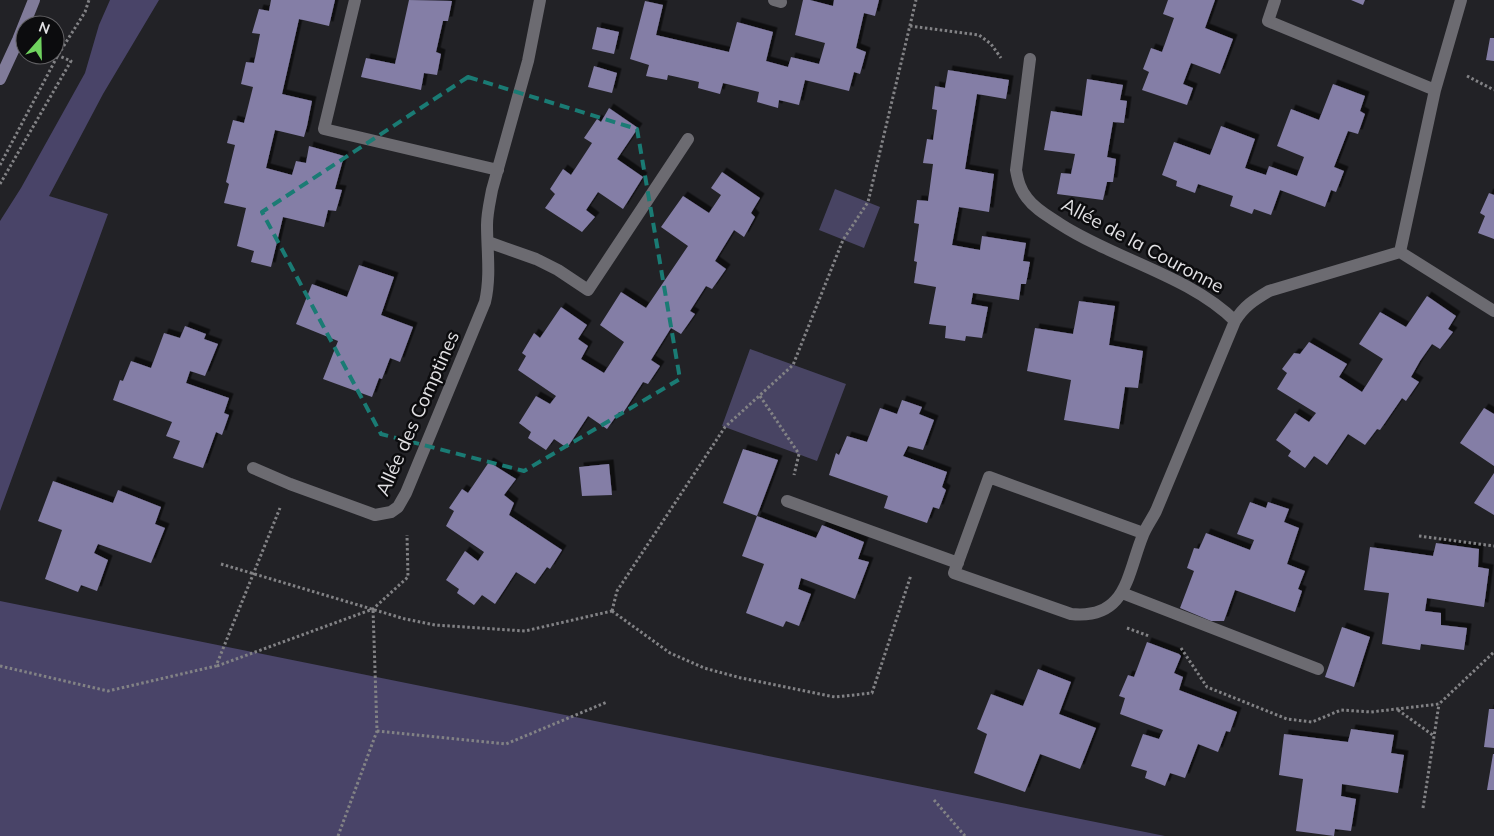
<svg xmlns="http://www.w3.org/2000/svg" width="1494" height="836" font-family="Mulish,sans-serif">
<defs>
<filter id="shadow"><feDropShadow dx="4.5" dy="-4.5" stdDeviation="0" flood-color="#0009"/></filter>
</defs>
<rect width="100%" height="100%" fill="#222226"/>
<path fill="#484463" d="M835,189L880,207L864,248L819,230Z
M750,349L846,384L817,461L722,426Z"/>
<path fill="#494468" d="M110,0H159L103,94L49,196L108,214L0,511V221L21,188L85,73L99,25Z
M0,601L1165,836H0Z"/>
<path fill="#847ea6" filter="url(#shadow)" d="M271,0H335L329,26L299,19L282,94L312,101L307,126L304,137L275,130L266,168L292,175L296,161L306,163L309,146L344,156L335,189L342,190L336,211L328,210L324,227L283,217L271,267L251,262L254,251L237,246L246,208L224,203L229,184L226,182L235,145L227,143L233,120L244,123L253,87L241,84L246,62L254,63L260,34L252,33L259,9L269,11Z
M409,0L452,1L448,21H443L436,52L441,54L437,75L424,73L421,90L361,77L366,58L395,64Z
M803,0H810L833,6L834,0H879L875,16L864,13L856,48L866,52L860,74L854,72L849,91L805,80L799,105L779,100L778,108L757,102L759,92L723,83L720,94L698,88L699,82L668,75L667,80L646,76L649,65L630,59L645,1L663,5L656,35L729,52L737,22L773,32L766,61L788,67L791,57L819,64L825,43L795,35Z
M1168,0H1215L1205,28L1233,39L1220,74L1191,63L1183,84L1193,88L1187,105L1142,90L1149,72L1143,69L1151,48L1162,52L1174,18L1163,14Z
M1351,0H1365L1363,5Z
M597,27L619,32L614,54L592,49Z
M1490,38H1494V61L1486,60Z
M594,66L617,73L612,93L588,87Z
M948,70L1009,80L1006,99L977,94L965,169L994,174L989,212L959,207L952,245L980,250L982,236L1026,243L1023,261L1030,262L1026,284H1021L1019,300L973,293L971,304L988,307L982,338L966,336L965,341L945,338L946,326L929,324L936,287L914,283L917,262L914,261L919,224L914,223L917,200L928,201L933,164L923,163L927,139L933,140L937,110L932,109L935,86L945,88Z
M1087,79L1123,85L1120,100L1127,101L1124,123L1113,122L1107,157L1116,159L1113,182H1107L1103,200L1057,194L1061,173L1071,174L1075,154L1044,150L1051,111L1082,116Z
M1333,84L1365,96L1360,111L1365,114L1358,134L1348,131L1334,167L1344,171L1336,192L1331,190L1325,207L1280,190L1271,215L1254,209L1252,214L1230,206L1233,196L1198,184L1195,193L1176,186L1177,181L1162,175L1174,142L1210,155L1221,126L1255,139L1245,168L1266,175L1269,166L1297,176L1304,157L1277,146L1291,109L1319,120Z
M609,108L638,128L617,159L643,177L623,209L598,192L586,210L595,217L582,232L545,208L555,194L550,189L563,169L571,175L592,143L584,138L597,119L601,122Z
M722,172L760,198L751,213L755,217L744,237L734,230L715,261L726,269L712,289L706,286L690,311L695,314L681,334L671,328L651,360L660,366L648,384L643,382L623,413L619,412L607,429L588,416L567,448L554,439L546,450L528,438L531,432L519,423L536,396L550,404L556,396L518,370L526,356L522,353L534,333L540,338L561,307L587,325L578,339L588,346L581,359L604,373L624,342L600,325L621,292L646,308L688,246L661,227L683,196L709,213L721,195L711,188Z
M1489,193L1494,195V239L1478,233L1485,216L1480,213Z
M359,265L394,277L381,315L413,327L400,362L390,358L382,379L379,378L372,397L323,379L338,341L296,324L312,284L347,297Z
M1427,296L1456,316L1448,329L1453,332L1440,349L1432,344L1420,361L1411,377L1419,382L1406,401L1402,398L1380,430L1377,429L1365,445L1348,434L1327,465L1314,456L1305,468L1288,456L1291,451L1276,440L1295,413L1309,422L1316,413L1277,389L1287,373L1282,369L1294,353L1300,354L1309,342L1347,364L1339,377L1362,392L1383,359L1359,344L1380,312L1406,327Z
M1079,301L1115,306L1109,345L1143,351L1138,388L1125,387L1119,429L1064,420L1071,380L1027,371L1035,328L1073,334Z
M185,326L206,334L204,339L218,344L205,376L190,371L186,383L229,398L224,413L229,415L222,435L216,432L203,468L173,458L180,441L166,436L172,422L113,400L120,380L123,381L131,361L151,368L164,333L180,338Z
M902,400L922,407L919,414L934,420L923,450L908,446L903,456L947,472L942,487L946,490L939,509L933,507L927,523L884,508L888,496L829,475L836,453L839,455L847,436L867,442L880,408L897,414Z
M1484,408L1494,414V466L1460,443Z
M743,449L778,460L757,516L723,503Z
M489,462L516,479L504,495L514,503L509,515L562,550L550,569L547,567L535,584L516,572L495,604L482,595L474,605L457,593L459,589L446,580L465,551L478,561L484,552L446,526L454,511L449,508L462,489L468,493Z
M609,464L612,495L582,496L579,467Z
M1494,473V515L1474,503Z
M53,481L113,503L118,490L161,507L155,524L165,528L151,563L98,544L94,553L108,560L97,591L81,585L78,592L45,579L62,530L38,521Z
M1250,502L1266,508L1268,502L1289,509L1284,522L1299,528L1287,564L1305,571L1298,589L1302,591L1295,612L1235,590L1224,621H1211L1180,608L1194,571L1187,568L1194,548L1199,549L1206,533L1250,550L1254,540L1237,534Z
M757,516L816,538L822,525L864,542L858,559L869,562L855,599L801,578L798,589L811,594L799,626L786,621L783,627L746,613L764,564L742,556Z
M1436,543L1479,549L1478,567L1489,569L1484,607L1427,598L1425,611L1441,613V625L1467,628L1464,650L1421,644L1420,650L1382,644L1389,593L1364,590L1370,547L1433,556Z
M1342,627L1370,637L1354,687L1325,677Z
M1147,642L1179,654L1181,656L1174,673L1183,677L1179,690L1237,712L1230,732L1226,731L1218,752L1198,744L1185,778L1170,773L1165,786L1145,778L1147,771L1131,766L1143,734L1159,739L1163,730L1120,714L1125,698L1119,696L1128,675L1134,677Z
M1038,669L1071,682L1059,714L1096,728L1080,769L1040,754L1025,792L974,773L987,734L977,729L991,694L1023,706Z
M1489,709H1494V748L1484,747Z
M1351,729L1394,735L1391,753L1404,755L1398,793L1342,784L1341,796L1356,799L1351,831L1335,829L1334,836L1296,831L1303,779L1279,775L1284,734L1348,742Z
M1493,754H1494V790H1487Z"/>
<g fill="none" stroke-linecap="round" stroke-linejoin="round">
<path stroke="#828285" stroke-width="3" stroke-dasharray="2.5 2.5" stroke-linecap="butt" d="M910,26L979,35L991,44L1001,58
M1467,76L1494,90
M0,165L58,55L85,12L89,0
M0,184L71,61L55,54
M760,396L799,454L794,475
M1419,536L1494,546
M221,564L405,619L435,625L525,631L612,611
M612,611L617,591L725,427L793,365L843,240L868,202L916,0
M612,611L670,653L704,668L741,678L835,697L872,693L911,575
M1127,628L1149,636
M1181,648L1207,687L1287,719L1312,722L1341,710L1371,712L1439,704L1494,652
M0,666L108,691L216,666L280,508
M217,666L373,609L408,577L407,535
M1398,710L1434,736
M377,731L506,744L607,702
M934,800L965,836
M1423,808L1439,704
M338,836L377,731L373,609"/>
<path stroke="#6c6b71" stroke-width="12" d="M355,0L324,129L498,170
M774,0L781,2
M1275,0L1268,21L1435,90
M1030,59L1016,170C1018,181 1020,189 1027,198C1035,209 1048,216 1060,224C1114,259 1190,276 1235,321
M488,242L536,259L558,270L588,290L688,139
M1400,252L1494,311
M253,468L290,484L375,515L391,512L398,507L406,493L485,302C491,276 487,251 487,225C487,213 490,201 492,190L528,61L540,0
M787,501L958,563
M1143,533L989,477L954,573L1071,614C1127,620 1127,574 1143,535C1146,527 1152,519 1156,511L1235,321C1244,306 1254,300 1269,291L1400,252L1435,90L1461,0
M1122,593L1318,669"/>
<path stroke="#807b99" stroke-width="12" d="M0,79L18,40L34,0"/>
</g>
<path fill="none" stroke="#1a7b74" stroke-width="4" stroke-dasharray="10 6" stroke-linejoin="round" d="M468,77L637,129L680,379L524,471L381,434L262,212Z"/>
<g text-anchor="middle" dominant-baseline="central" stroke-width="5" stroke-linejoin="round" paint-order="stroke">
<g font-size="19" fill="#e2e1e4" stroke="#0c0c0e">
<text transform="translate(1143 245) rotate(28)">Allée de la Couronne</text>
<text transform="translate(417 413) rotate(-66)">Allée des Comptines</text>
</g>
</g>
<g transform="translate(40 40) rotate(20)"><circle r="24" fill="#0c0c0e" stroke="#626164"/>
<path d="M0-4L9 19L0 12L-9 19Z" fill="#70d35f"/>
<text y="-8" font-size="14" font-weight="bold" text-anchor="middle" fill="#e2e1e4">N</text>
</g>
</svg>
